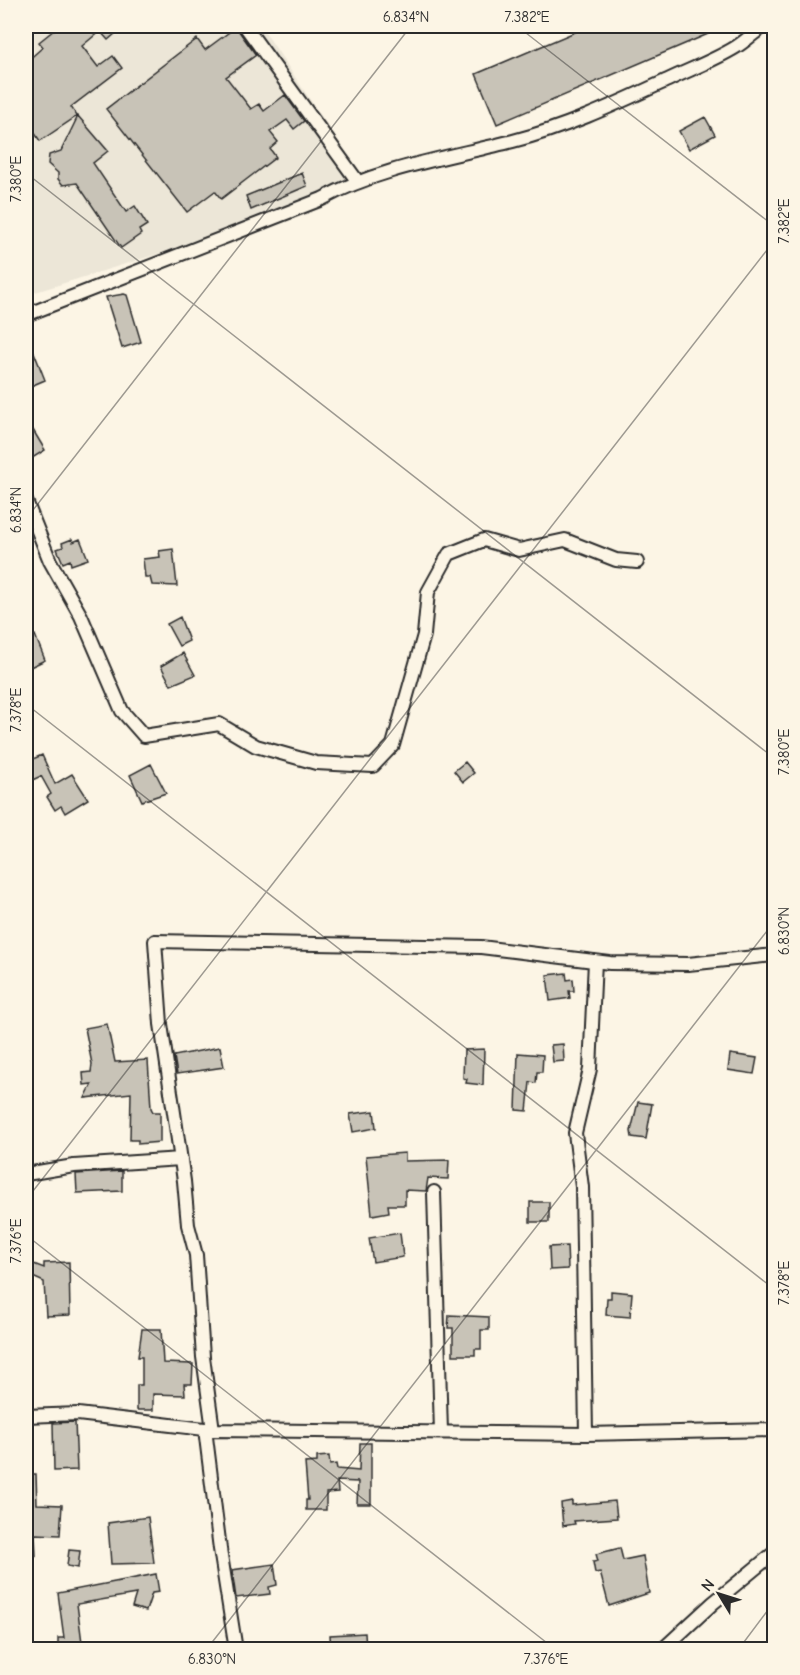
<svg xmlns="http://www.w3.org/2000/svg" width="800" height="1675" font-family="'Comic Neue',sans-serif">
<rect width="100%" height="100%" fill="#fcf5e5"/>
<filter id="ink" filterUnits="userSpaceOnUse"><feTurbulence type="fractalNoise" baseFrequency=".0167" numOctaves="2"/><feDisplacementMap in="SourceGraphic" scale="12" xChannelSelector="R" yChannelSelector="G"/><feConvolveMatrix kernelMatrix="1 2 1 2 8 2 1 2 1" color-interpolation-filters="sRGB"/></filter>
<g filter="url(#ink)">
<path fill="#ece6d7" d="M26,26H261L369,188L26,295Z"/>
<path fill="#c8c3b7" stroke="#2b2b2b" stroke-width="1.5" d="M59,26H124L108,40L100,31L82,46L98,67L113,56L122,68L71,107L77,116L40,141L30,126L26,130V62L43,47L39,42Z
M589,26H704L708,34L497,124L476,74Z
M236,27L256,55L226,77L251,109L259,104L264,111L285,95L304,121L294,129L287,120L270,132L278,142L270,149L276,157L221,199L215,191L187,212L106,109L197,39L205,50Z
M78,116L108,151L93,163L126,212L135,206L147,225L139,230L141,234L121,248L77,183L63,185L58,179V173L48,164L49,155L61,151Z
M705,117L715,135L689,149L679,131Z
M302,173L307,186L251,210L246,196Z
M124,294L127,295L141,342L122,348L106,297Z
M26,332L45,380L26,388Z
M33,430L45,450L26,462V434Z
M72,539L73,542L80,539L88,559L71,565L70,560L63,563L57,549L63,547L62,543Z
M173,549L177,586L152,585L150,577H145L143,559L160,557L159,551Z
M180,617L189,641L179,646L167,624Z
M35,635L45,660L26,669V639Z
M183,653L195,675L171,685L161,666Z
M42,755L55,784L72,774L88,799L65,813L61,806L55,810L47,797L51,794L41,776L26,783V762Z
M465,762L474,773L463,782L454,771Z
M151,764L166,793L142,801L130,775Z
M566,973L567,980L573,979L574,991H569L570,998L550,1001L547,975Z
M107,1024L115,1062L148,1060L151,1108L153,1112H160V1142L138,1144V1140H130L131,1093L85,1098L92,1084L84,1085L83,1073L91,1072L92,1064L85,1028Z
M563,1044L564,1061L553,1062L551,1045Z
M220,1047L224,1067L177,1074L174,1056Z
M484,1049L483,1085L466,1083L467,1079L463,1078L464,1050Z
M518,1053L543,1055L542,1072H537L536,1083L530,1082L527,1111L516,1110Z
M730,1054L757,1058L754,1074L728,1070Z
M638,1102L652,1104L646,1139L632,1137L631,1131Z
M374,1111L376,1128L353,1132L350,1114Z
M405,1153V1161L449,1160L448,1179L428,1178L426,1191L405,1190V1205H388L389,1212L372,1215L366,1156Z
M122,1171V1191L77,1193L76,1174Z
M530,1202H549V1222H530Z
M400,1233L403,1257L373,1262L369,1238Z
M567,1246L568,1269L550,1270L549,1247Z
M26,1261L44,1268V1263L69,1262L70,1315L46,1316L44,1282L26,1274Z
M611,1291L632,1293L630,1317L606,1315L607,1298H611Z
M449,1315L489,1317V1330H481V1349H475V1355H453V1328H448Z
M142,1329H161L163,1363L193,1364L192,1384H184L185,1395L153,1394V1410H137V1385H142V1357H138Z
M75,1422L77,1470L54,1471L53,1423Z
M360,1443H371V1504H357L358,1482L337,1481L338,1492L326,1493V1510H306V1500H308L305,1463L317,1462V1457L329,1456L330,1465L336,1464L337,1469L359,1471Z
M26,1474H36L37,1504L62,1505L60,1535L35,1534L36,1556L26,1557Z
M572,1501V1505L615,1501L617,1518L574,1521L575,1524L563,1526L561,1503Z
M148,1517L154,1563L111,1564L108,1523Z
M620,1548L623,1560L643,1556L649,1593L609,1606L600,1572L595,1573L593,1562L598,1561L596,1554Z
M69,1550L80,1551L78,1568L67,1566Z
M274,1564L277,1585L269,1587L270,1594L236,1598L232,1570Z
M156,1574L159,1592L152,1593L146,1611L132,1607L136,1594L77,1604L83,1650H58V1638H64L58,1593Z
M365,1633L366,1650H331L330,1635Z"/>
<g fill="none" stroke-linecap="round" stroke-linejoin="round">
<defs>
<path id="minor" d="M245,26L358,182
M26,315L322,199C378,168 451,157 513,141C568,127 618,103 670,79C691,69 715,60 736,47C746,41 754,32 765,26
M26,501L50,561L81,616L122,711L144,736L219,724L256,746L316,763L373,766L393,745L424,635L428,592L449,554L484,540L519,550L565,540L616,560L637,562
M26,1174L74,1166L181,1159
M434,1192L441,1432
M26,1416L78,1414L213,1430L586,1434L774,1430
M205,1429L220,1549L236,1650
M213,1430L203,1357L196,1255L188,1225L184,1181L161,1024L155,941L481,947L610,963L688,964L774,955
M586,1434L582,1187L575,1133L590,1069L595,961
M662,1650L713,1603L774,1553"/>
</defs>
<use href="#minor" stroke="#2b2b2b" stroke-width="16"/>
<use href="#minor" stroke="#fcf5e5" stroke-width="12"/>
</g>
</g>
<path fill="none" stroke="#2b2b2b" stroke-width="1.5" stroke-opacity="0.45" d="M517,26L774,226M26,173L774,758M26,519L411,26M26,704L774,1289M26,1200L774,241M26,1235L556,1650M206,1650L774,922M738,1650L774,1602"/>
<rect width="800" height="1675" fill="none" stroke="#fcf5e5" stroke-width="66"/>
<g transform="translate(719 1594) rotate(308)" stroke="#fcf5e5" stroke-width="4.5" paint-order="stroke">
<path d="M0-4.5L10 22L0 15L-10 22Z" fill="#2b2b2b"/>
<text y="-9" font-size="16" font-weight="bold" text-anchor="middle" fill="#2b2b2b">N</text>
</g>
<rect x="33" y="33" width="734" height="1609" fill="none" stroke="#2b2b2b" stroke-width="2"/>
<g font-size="15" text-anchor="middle" fill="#2b2b2b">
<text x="406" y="22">6.834°N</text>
<text x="527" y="22">7.382°E</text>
<text transform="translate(16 179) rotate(-90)" y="5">7.380°E</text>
<text transform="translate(784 221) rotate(-90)" y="5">7.382°E</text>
<text transform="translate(16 510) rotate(-90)" y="5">6.834°N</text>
<text transform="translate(16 710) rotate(-90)" y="5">7.378°E</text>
<text transform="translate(784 752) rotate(-90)" y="5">7.380°E</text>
<text transform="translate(784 931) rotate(-90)" y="5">6.830°N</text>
<text transform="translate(16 1241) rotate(-90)" y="5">7.376°E</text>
<text transform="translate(784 1283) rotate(-90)" y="5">7.378°E</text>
<text x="212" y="1664">6.830°N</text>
<text x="546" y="1664">7.376°E</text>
</g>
</svg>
